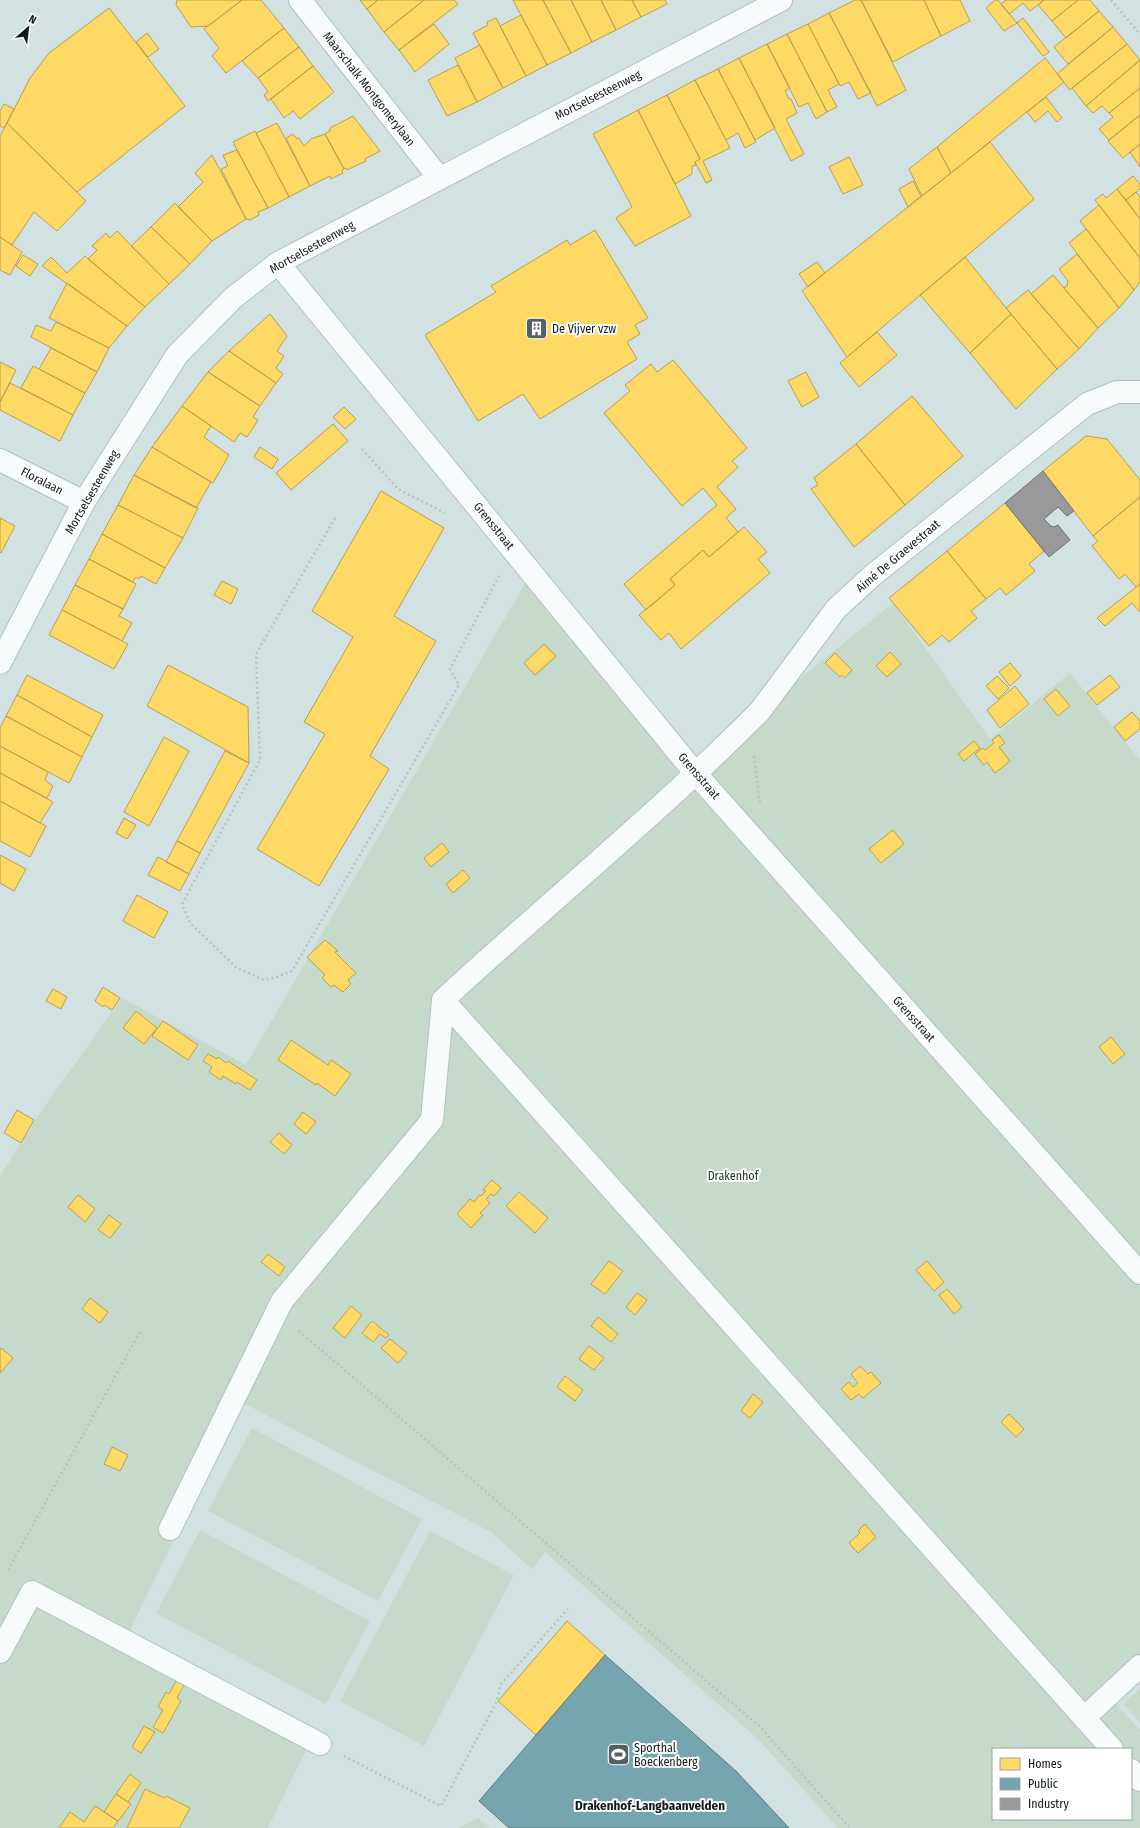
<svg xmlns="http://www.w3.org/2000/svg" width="1140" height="1828" font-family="'Fira Sans Condensed',sans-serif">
<rect width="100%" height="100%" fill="#d2e2e3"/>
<path fill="#c5dacb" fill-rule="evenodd" d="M527,580L687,771L893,603L990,739L1070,673L1140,760V1682L1116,1704L1140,1730V1828H838L758,1739L545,1552L532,1569L491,1532L241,1402L128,1634L309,1744L268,1828H0V1176L44,1107L122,998L246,1065ZM993,1749H1131V1819H993Z
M252,1428L422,1519L378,1601L208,1511Z
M200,1530L370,1621L326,1704L156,1613Z
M430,1531L514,1575L424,1746L340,1701Z
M1140,1689V1722L1123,1704Z
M478,1818L490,1828H459Z"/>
<path fill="#ffd966" stroke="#b7a050" d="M177,0H242L208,26L191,27L176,5Z
M242,0H261L284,28L226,73L212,56L219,48L204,29Z
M360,0H378L367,9Z
M378,0H424L384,32L367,9Z
M424,0H454L458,4L399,50L384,32Z
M513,0H543L571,53L547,65Z
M543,0H571L592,42L571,53Z
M571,0H601L616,30L592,42Z
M601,0H632L641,17L616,30Z
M632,0H665L667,4L641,17Z
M855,0H861L906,90L877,106L829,13Z
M861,0H924L941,36L893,62Z
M924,0H960L970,21L941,36Z
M995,0H998L1017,23L1004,31L986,8Z
M1006,0H1044L1030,11L1023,3L1009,14L1001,4Z
M1044,0H1078L1052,21L1038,5Z
M1078,0H1090L1099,11L1066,38L1052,21Z
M109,8L185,106L77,192L7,123L30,78L49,53Z
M1099,11L1113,27L1068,64L1054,47Z
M829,13L871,93L858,99L849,82L840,86L808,24Z
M521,15L547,65L526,76L500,26Z
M496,18L526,76L503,88L473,33L488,25L487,22Z
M1023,18L1049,52L1043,56L1017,23Z
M434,24L449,44L415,72L399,50Z
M808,24L839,84L828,90L837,107L827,112L787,34Z
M1113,27L1127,44L1070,90L1057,74Z
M284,28L299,47L258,78L242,61Z
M147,33L159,49L148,57L136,42Z
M787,34L827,112L816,119L808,103L799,107L767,44Z
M767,44L790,88L785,91L789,99H791L797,113L786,119L804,154L791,161L739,58Z
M1127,44L1140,60L1086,106L1072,88Z
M480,45L503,88L477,102L455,58Z
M299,47L313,66L268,101L264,95L268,92L258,78Z
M739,58L775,128L755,140L718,69Z
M1045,58L1064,82L951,173L937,147Z
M1140,60V88L1109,113L1102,106L1093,113L1086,106Z
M458,65L477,102L447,116L428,80Z
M313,66L334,92L300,119L293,111L284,118L271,99Z
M718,69L756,142L745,148L738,133L726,140L695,80Z
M695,80L730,148L703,161L712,180L706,183L695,162L700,159L667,95Z
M1140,88V115L1109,140L1099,129L1113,117L1109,113Z
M667,95L700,159L695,162L696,165L692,166V174L675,184L638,110Z
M1046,97L1062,118L1057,122L1048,111L1035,122L1027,112Z
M4,104L14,109L4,128L0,126V111Z
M638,110L691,216L635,246L616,218L632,207L593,134Z
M1140,115V144L1123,158L1108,141Z
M353,116L380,151L365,159L366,161L347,170L346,168L344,169L325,134L330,131V128Z
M7,123L86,201L57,231L34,212L12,245L0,237V136Z
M277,123L310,186L289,197L256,133Z
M255,131L289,197L268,208L233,142Z
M293,134L297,139L299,138L304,146L311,139L325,134L344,169L342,170L343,173L331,179L330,176L310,186L286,138Z
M990,142L1034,199L847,357L802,291Z
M1140,144V167L1130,152Z
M937,147L951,173L922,196L909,169Z
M237,150L268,208L258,212L259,215L250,220L246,219L221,169L228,166L223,155Z
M212,155L246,219L212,241L178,207L203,182L195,173Z
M849,157L863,185L843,194L829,167Z
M1133,176L1140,184V189L1126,200L1117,189Z
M913,181L921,196L908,207L899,189Z
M1117,189L1140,219V258L1095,200L1103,194L1106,198Z
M1136,192L1140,197V219L1126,200Z
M175,203L212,241L190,264L151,227Z
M1099,205L1140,258V282L1134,290L1080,221Z
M151,227L190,264L169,284L131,246Z
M1086,229L1134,290L1119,308L1069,243Z
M595,230L648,318L635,325L640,334L627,342L637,359L540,419L523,394L478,421L425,335L496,292L491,286L567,240L570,245Z
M117,231L169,284L145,307L88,259L97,250L92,246L106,233L110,238Z
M0,237L22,252L10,275L0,270Z
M1077,254L1119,308L1098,328L1064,288L1067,286L1068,281L1059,269Z
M23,255L38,264L30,276L16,266Z
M85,256L145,307L127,326L42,266L51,257L67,273Z
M965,257L1011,314L970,353L920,295Z
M817,262L825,273L808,287L799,274Z
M1053,275L1098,328L1079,349L1031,294Z
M67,283L127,326L109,348L49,318Z
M1028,290L1079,349L1057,369L1006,308Z
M270,314L287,336L277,351L284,356L276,368L283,374L276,383L229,351Z
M1011,314L1057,369L1016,409L970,353Z
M56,322L109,348L97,372L31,337L36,325L51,331Z
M877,332L897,355L859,387L840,363Z
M51,348L97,372L85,393L39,369Z
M229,351L276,383L260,406L208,372Z
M673,360L747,448L732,461L738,467L717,487L736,509L726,518L738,532L709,557L703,550L670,579L675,585L646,610L624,584L717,505L703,488L682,506L604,413L630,391L625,385L651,364L657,372Z
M0,362L16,370L0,402Z
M33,366L85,393L73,415L21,388Z
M208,372L260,406L253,417L258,420L247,437L240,433L234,442L182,406Z
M806,372L819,397L802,407L788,381Z
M10,383L73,415L60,441L0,410V402Z
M912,396L963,456L905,505L856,444Z
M182,406L211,426L204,437L229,455L213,483L152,447Z
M344,407L356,419L345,429L333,417Z
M333,424L348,441L291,490L276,473Z
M1086,436L1107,439L1140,480V497L1093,536L1043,471Z
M856,444L905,505L854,547L811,489L818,485L814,478Z
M152,447L211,482L196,508L134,475Z
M260,447L278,459L272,469L254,457Z
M134,475L198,508L183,538L118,505Z
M381,491L444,528L394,616L436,641L370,756L389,769L319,886L257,849L325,734L304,722L353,637L312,611Z
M1140,497V584L1136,587L1125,574L1119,579L1092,546L1098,541L1093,536Z
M1005,503L1044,551L1029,564L1035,571L1006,595L1000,588L986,599L947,551Z
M118,505L183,538L165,568L102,534Z
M0,518L15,526L1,553L0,552Z
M744,527L767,552L758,559L770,573L681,649L669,633L661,640L639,615L675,585L670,579L703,550L709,557Z
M102,534L165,568L156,584L141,576L140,578H135L133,582L89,559Z
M947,551L986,599L971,611L977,618L949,642L942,635L929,646L889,598Z
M89,559L136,584L123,609L75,585Z
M222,581L238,589L231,604L214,595Z
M1140,584V612L1132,603L1105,626L1097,618Z
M75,585L123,609L119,616L132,623L122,641L62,610Z
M62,610L128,644L114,669L49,635Z
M544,644L556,656L535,675L524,663Z
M890,652L901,664L887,677L876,666Z
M835,653L852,670L845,678L842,675L840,677L825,663Z
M1010,663L1021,676L1010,686L999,672Z
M168,665L248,707L249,763L147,706Z
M27,675L103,715L92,737L17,695Z
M1110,675L1120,687L1097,705L1087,693Z
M997,676L1009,688L998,699L986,686Z
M1015,686L1029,704L1000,728L987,710Z
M1056,689L1070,706L1058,716L1044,699Z
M17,695L92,737L82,757L6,716Z
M1132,712L1140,721V729L1125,741L1114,727Z
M6,716L82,757L69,783L0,746V728Z
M999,735L1005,743L999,747L1010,761L995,773L987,762L984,765L975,754L983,748L985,750L994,743L992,740Z
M164,737L189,751L149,826L124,812Z
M974,741L980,748L964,761L958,754Z
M0,746L48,772L45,780L53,786L47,798L0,773Z
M225,751L249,763L200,853L177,841Z
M0,773L53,802L40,823L0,801Z
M0,801L46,826L30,857L0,841Z
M124,818L136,825L127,839L116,833Z
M893,830L904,844L881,863L869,849Z
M177,841L200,853L189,874L166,862Z
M442,843L449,852L431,867L424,858Z
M0,855L26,869L14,891L0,883Z
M158,857L189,874L180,891L148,875Z
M463,870L470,878L453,893L446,884Z
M137,895L168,912L154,938L123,921Z
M325,940L338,951L335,952L356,973L348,980L351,984L343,992L334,985L331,987L322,978L325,975L307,957Z
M103,987L120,998L112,1010L104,1005L103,1007L95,1001Z
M53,989L67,997L61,1009L46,1001Z
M136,1011L157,1028L144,1044L123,1028Z
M163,1021L198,1045L188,1060L152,1036Z
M1111,1037L1125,1054L1113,1064L1099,1047Z
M291,1040L328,1065L331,1060L351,1074L335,1096L317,1083L316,1085L278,1060Z
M208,1054L217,1059L218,1057L226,1063L228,1061L257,1080L250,1090L237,1082L236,1084L223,1076L221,1080L209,1072L212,1067L203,1061Z
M17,1110L34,1120L21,1143L4,1133Z
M303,1112L316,1122L306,1134L294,1124Z
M279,1133L292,1145L284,1154L270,1142Z
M492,1180L501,1188L494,1196L491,1194L486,1199L490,1203L480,1213L483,1215L471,1228L457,1214L470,1199L474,1202L480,1195L481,1196L486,1191L483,1190Z
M519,1192L548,1218L535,1233L506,1206Z
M78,1195L95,1209L85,1222L68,1207Z
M109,1215L121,1224L110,1238L98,1230Z
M268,1254L285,1267L279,1276L261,1262Z
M609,1261L623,1271L605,1294L591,1284Z
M927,1261L944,1282L934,1291L916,1270Z
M947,1289L962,1307L954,1314L939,1295Z
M637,1293L647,1300L635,1315L626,1307Z
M90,1298L108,1312L100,1323L82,1309Z
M351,1306L362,1315L345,1338L333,1328Z
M598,1317L618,1334L611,1342L591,1326Z
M372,1321L389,1335L386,1338L380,1334L373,1342L362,1333Z
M390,1339L407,1353L398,1363L381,1348Z
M589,1346L604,1358L594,1370L579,1359Z
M1,1348L13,1358L0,1373V1349Z
M860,1366L868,1374L871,1372L881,1383L863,1398L859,1394L851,1400L841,1389L849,1382L853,1387L858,1383L851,1374Z
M565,1376L583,1390L575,1401L557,1387Z
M753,1394L763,1402L750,1418L741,1411Z
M1009,1414L1024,1429L1016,1437L1001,1422Z
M112,1447L128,1455L120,1471L104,1464Z
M865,1524L876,1537L858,1553L849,1543L860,1533L858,1531Z
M567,1621L605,1655L536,1735L498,1701Z
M176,1681L184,1685L177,1698L181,1701L163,1733L153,1727L163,1710L158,1707L166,1692L169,1694Z
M144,1726L155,1732L141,1753L132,1747Z
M130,1774L141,1783L128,1802L116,1794Z
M145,1789L164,1798L166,1796L190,1808L179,1828H127Z
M116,1794L131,1804L118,1821L104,1812Z
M95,1806L118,1821L113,1828H59L70,1812L84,1822Z"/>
<path fill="#76a5af" stroke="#577c83" d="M605,1655L736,1771L789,1828H509L479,1801Z"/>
<path fill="#999" stroke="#707374" d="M1043,471L1074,511L1067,516L1058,507L1044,519L1051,526L1054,527L1058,525L1070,540L1049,557L1005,503Z"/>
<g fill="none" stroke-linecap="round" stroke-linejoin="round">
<defs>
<path id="street" d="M300,0L439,178
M278,263L696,774L1140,1273
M0,460L84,502
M0,663L84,502L177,355L233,298L278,263L781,0
M170,1529L282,1301L432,1120L443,1000
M0,1652L32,1592L320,1744
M1084,1718L1140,1666
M1112,1749L443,1000C548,903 659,813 760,711L836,609L873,575L1087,404L1117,392H1140
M1131,1770L1140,1780"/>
</defs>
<use href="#street" stroke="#b2bfbf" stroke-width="24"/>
<path stroke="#bbc1c2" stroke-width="2.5" stroke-dasharray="2 3" stroke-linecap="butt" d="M1111,0L1140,34
M362,449L398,489L445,513
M335,518L256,654L260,760L182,904L190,923L237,968L264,980L277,977L292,971L459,685L450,669L499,576
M754,756L760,803
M299,1331L760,1727L850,1828
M8,1570L141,1330
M344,1756L441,1806L496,1703L501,1684L568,1609"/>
<use href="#street" stroke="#f8fbfb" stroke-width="22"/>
</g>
<defs>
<symbol id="building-square" viewBox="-11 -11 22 22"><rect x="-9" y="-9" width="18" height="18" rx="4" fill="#546162" stroke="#fff"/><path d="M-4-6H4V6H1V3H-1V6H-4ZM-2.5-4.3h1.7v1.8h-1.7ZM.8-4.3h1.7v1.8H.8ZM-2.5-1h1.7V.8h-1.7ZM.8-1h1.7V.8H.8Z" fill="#fff"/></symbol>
<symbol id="stadium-square" viewBox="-11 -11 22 22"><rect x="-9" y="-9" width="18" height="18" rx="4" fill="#546162" stroke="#fff"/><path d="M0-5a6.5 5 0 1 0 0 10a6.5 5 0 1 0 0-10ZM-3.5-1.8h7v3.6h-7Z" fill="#fff"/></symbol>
</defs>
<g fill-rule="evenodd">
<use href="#building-square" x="524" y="316" width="25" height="25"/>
<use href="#stadium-square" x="606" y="1742" width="25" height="25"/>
</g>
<g text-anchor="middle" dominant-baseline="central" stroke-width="4" stroke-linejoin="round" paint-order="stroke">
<g font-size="12" fill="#101b1c" stroke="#fff">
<text transform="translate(369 89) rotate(52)">Maarschalk Montgomerylaan</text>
<text transform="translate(598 95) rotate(-27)">Mortselsesteenweg</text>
<text transform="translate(312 247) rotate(-29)">Mortselsesteenweg</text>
<text transform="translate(42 481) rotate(27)">Floralaan</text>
<text transform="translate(92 492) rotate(-60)">Mortselsesteenweg</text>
<text transform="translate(494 526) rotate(51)">Grensstraat</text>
<text transform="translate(898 556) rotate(-40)">Aimé De Graevestraat</text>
<text transform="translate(699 776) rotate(49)">Grensstraat</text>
<text transform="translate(914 1019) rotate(48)">Grensstraat</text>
</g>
<g font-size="12" fill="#101b1c" stroke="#fff" text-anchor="start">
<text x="552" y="329">De Vijver vzw</text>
<text x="634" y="1748">Sporthal<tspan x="634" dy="14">Boeckenberg</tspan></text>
</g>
<g font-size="12" fill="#1f4318" stroke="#fff">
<text x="733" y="1176">Drakenhof</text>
</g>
<g font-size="13" font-weight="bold" fill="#101b1c" stroke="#fff">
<text x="650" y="1805">Drakenhof-Langbaanvelden</text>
</g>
</g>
<rect x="992" y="1748" width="140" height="72" fill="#ffffff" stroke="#9fa4a4"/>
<rect x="1000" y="1758" width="20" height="12" fill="#ffd966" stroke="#9fa4a4"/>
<text x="1028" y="1768" font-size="12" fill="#101b1c">Homes</text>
<rect x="1000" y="1778" width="20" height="12" fill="#76a5af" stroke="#9fa4a4"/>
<text x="1028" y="1788" font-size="12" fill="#101b1c">Public</text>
<rect x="1000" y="1798" width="20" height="12" fill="#999999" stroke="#9fa4a4"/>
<text x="1028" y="1808" font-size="12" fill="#101b1c">Industry</text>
<g transform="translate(28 28) rotate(28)" stroke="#ffffff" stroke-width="3" paint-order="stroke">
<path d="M0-3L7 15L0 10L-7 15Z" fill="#101b1c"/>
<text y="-6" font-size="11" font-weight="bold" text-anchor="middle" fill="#101b1c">N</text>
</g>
</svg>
